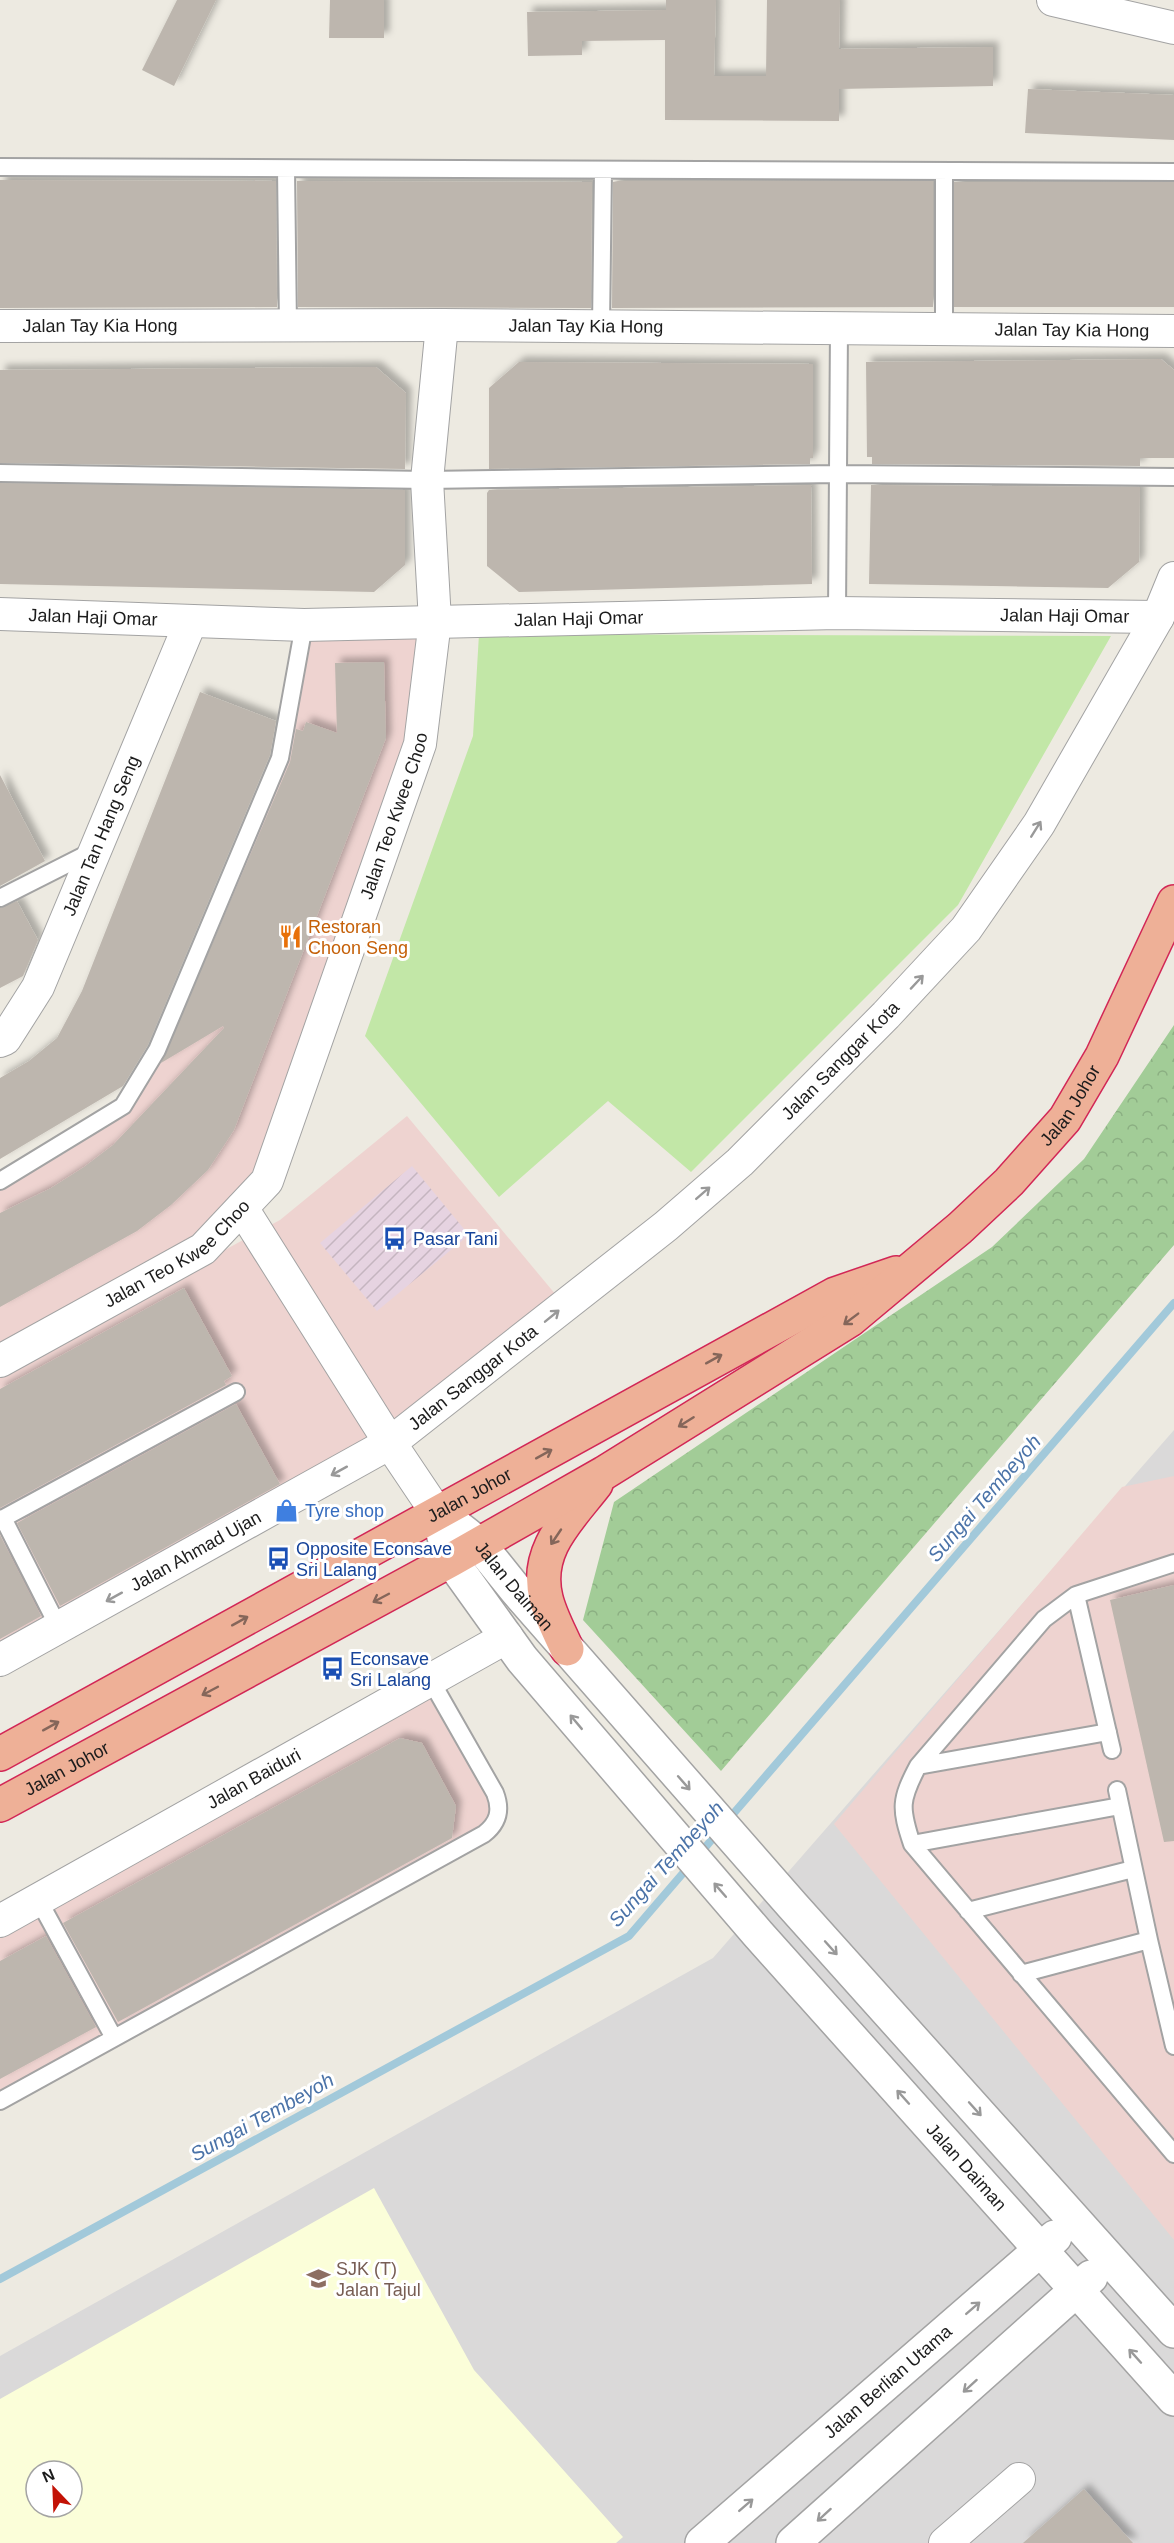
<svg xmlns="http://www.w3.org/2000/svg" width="1174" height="2543" font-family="Arial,sans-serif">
<defs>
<pattern id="industrial-furrows" width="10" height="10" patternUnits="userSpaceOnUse" patternTransform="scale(1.5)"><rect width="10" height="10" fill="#e6d3e1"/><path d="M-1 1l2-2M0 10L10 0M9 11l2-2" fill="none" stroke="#c5b5c0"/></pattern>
<pattern id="forest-crowns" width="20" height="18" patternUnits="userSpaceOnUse" patternTransform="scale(1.5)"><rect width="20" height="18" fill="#a2cc97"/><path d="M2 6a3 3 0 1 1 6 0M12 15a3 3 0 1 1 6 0" fill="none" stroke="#8baf82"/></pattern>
<filter id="shadow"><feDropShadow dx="5.5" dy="-5.5" stdDeviation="3" flood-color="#0004"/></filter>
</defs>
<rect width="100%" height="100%" fill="#edeae1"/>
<path fill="#dad9d9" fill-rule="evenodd" d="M1174,1430V2543H0V2356L713,1958ZM36,2471H72V2507H36Z"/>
<path fill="#eed3d0" d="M423,630L410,743L257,1177L197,1240L0,1349V1190L63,1154L128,1112L233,885L310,635Z
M407,1116L571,1313L0,1671V1372L280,1220Z
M1174,1476V2240L834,1824L1122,1487Z
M432,1667L507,1802L504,1821L499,1832L0,2108V1908Z"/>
<path fill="url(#industrial-furrows)" d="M412,1166L469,1235L377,1311L320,1243Z"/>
<path fill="#fbfed9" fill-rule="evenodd" d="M374,2188L474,2370L623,2537L616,2543H0V2399ZM36,2471H72V2507H36Z"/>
<path fill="#c2e7a7" d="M479,634L1111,636L958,905L691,1172L608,1101L499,1197L365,1036L473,736Z"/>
<path fill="url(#forest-crowns)" d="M1174,1025V1245L721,1771L583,1620L614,1502L992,1247L1084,1159Z"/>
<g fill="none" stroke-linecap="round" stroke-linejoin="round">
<path stroke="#a2c9da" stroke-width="8" d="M727,1821L1174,1303
M698,1856L719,1831
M0,2279L629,1936L690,1865"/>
</g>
<path fill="#bdb6ae" filter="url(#shadow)" d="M177,0H216L174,86L142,70Z
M330,0H384V38H329Z
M666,0H716L714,76H766L767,0H840L839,49L993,47V86L839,89V121L665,120V40L582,41V55L528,56L527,12L666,10Z
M1028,89L1174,95V140L1025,133Z
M0,180L276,181L277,307L0,308Z
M297,181L592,182L591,308L298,307Z
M618,181H933V307L612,308L613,182Z
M954,182H1174V307H954Z
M1161,359L1174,370V458H1140V466L872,464V457H867L866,362Z
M519,362L813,364V458H810V464L489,469V388Z
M376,367L406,393L405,469L0,463V370Z
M0,483L405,490V565L374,592L0,584Z
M811,485L812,584L519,592L487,566V493L489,490Z
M871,485L1140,487L1139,562L1108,588L869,584Z
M384,662L386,738L234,1130L208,1170L171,1205L137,1231L0,1307V1213L51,1188L84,1167L113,1145L224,1028L223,1026L161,1063L290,762L296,729L303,731L306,722L337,733L335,663Z
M200,692L276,721L270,755L148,1045L123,1086L0,1159V1078L29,1061L57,1038L82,991Z
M0,775L45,861L0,886Z
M17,901L38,940L23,976L0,988V908Z
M184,1288L232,1376L224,1381L226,1385L0,1508V1389Z
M236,1404L280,1484L60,1606L17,1523Z
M0,1535L41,1616L0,1639Z
M1174,1585V1841L1164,1842L1110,1600Z
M400,1738L422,1743L456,1806L452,1838L118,2022L63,1923Z
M46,1936L96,2027L0,2079V1961Z
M1084,2489L1133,2543H1023L1057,2513Z"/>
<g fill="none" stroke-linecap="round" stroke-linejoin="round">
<defs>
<path id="service" d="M0,167L1174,172
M286,169L288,326
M944,171V329
M601,326L603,170
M0,473L427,480L838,474L1174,477
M837,613L839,328
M0,898L93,851
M0,1181L123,1106L157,1050L280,758L304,625
M3,1518L59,1628
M0,1520L236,1392
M1174,1563L1076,1595L1044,1619L918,1766C900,1800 900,1808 912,1844L1174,2154
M1076,1595L1112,1750
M918,1766L1108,1732
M1117,1790L1149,1940L1174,2046
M912,1844L1120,1806
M38,1899L114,2038
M968,1911L1133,1869
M1021,1974L1149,1940
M0,2101L484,1834C498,1823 502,1811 495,1793L430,1679"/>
<g id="minor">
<path d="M1053,0L1174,28"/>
<path id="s1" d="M0,326L442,325L1174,331"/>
<path id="s2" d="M0,614L304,625L837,613L1158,617"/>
<path id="s3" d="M0,1041L5,1039L38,987L191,621"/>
<path d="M242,1208L390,1443L437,1513"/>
<path id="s4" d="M0,1361L203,1249L267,1181L420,744L435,621L427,480L442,325"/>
<path id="s5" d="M0,1660L390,1443L666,1226L740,1162L886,1015L966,929L1039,824L1158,617L1174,578"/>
<path id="s6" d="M0,1921L507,1637"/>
<path d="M945,2543L1019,2479"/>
</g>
<g id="tertiary">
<path id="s7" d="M437,1513L451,1560L522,1659L758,1934L1174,2399"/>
<path id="s8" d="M456,1526L479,1544L516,1590L792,1905L1174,2331"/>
<path id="s9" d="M702,2543L1055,2237"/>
<path d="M793,2543L1091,2277"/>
</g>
<g id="trunk">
<path d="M567,1649C560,1633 550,1615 546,1598C534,1550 569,1519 596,1484"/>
<path id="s10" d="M0,1754L835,1294L896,1273"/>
<path id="s11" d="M0,1805L451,1560L604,1473L850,1320L960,1228L1009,1182L1065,1119L1102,1056L1174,902"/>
</g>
</defs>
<use href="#service" stroke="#a3a3a3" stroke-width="20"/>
<use href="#minor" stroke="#a3a3a3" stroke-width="34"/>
<use href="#tertiary" stroke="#a3a3a3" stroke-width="36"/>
<use href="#trunk" stroke="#d22756" stroke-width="36"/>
<use href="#service" stroke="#fff" stroke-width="16"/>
<use href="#minor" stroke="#fff" stroke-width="32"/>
<use href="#tertiary" stroke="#fff" stroke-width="33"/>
<use href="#trunk" stroke="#eeb097" stroke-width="33"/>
</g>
<defs><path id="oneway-shaft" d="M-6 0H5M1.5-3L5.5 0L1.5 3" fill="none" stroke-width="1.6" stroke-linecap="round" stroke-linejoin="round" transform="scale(1.5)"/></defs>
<g stroke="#999">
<use href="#oneway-shaft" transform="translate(1036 829) rotate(-58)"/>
<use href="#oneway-shaft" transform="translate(917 982) rotate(-47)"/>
<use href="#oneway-shaft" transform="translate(703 1193) rotate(-41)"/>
<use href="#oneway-shaft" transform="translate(552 1316) rotate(-39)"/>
<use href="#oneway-shaft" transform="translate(339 1471) rotate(151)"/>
<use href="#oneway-shaft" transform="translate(114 1597) rotate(151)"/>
<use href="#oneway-shaft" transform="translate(576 1722) rotate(-130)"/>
<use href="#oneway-shaft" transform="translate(684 1783) rotate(49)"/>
<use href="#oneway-shaft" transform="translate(720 1890) rotate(-131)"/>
<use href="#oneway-shaft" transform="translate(831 1948) rotate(48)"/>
<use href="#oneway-shaft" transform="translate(903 2097) rotate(-132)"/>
<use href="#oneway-shaft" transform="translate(975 2109) rotate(48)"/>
<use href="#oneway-shaft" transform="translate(973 2308) rotate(-41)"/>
<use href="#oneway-shaft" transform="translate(1135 2356) rotate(-132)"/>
<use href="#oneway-shaft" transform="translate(970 2386) rotate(138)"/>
<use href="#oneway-shaft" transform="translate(746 2505) rotate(-41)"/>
<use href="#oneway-shaft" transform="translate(824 2515) rotate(138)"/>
</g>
<g stroke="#85665a">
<use href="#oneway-shaft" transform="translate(851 1319) rotate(143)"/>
<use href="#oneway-shaft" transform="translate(714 1359) rotate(-29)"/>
<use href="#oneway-shaft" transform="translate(686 1422) rotate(148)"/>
<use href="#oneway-shaft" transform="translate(544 1454) rotate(-29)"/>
<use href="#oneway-shaft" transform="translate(556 1537) rotate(124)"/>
<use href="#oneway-shaft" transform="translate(381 1598) rotate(152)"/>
<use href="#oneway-shaft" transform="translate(240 1621) rotate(-29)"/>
<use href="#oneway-shaft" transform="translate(210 1691) rotate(152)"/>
<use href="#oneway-shaft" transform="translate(51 1726) rotate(-29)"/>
</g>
<defs>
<symbol id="restaurant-bare" viewBox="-9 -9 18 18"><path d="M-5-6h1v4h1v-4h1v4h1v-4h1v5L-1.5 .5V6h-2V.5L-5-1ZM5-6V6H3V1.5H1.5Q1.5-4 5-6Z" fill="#e8710a" stroke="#fff" stroke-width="2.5" paint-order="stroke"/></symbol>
<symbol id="bus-bare" viewBox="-9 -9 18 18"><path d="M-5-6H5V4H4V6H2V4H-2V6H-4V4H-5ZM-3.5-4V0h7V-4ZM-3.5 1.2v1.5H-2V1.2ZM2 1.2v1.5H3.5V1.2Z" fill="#1a4fb4" stroke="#fff" stroke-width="2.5" paint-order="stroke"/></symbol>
<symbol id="shop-bare" viewBox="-9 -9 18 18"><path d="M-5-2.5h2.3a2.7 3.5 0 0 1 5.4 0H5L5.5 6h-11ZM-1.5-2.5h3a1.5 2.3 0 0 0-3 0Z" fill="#3f7fe0" stroke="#fff" stroke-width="2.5" paint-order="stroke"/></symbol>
<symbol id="school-bare" viewBox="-9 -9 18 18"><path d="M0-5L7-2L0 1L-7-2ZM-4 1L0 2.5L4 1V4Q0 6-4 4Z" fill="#8d6e63" stroke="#fff" stroke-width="2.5" paint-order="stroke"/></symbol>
</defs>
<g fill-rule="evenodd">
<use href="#restaurant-bare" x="274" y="920" width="33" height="33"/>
<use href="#bus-bare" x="378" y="1222" width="33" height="33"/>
<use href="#shop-bare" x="270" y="1494" width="33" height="33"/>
<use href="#bus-bare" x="262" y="1542" width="33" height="33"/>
<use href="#bus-bare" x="316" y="1652" width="33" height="33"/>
<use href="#school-bare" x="302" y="2262" width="33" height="33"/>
</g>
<g text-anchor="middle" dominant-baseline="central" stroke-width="6" stroke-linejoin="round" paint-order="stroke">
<g font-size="18" fill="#1c1c1c" stroke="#fff">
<text stroke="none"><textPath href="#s1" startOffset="100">Jalan Tay Kia Hong</textPath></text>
<text stroke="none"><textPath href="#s1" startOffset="586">Jalan Tay Kia Hong</textPath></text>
<text stroke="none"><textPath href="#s1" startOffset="1072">Jalan Tay Kia Hong</textPath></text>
<text stroke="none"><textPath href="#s2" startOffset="1065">Jalan Haji Omar</textPath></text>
<text stroke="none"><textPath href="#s2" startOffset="93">Jalan Haji Omar</textPath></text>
<text stroke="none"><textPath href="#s2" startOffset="579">Jalan Haji Omar</textPath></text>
<text stroke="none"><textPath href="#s4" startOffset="712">Jalan Teo Kwee Choo</textPath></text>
<text stroke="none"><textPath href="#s3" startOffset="231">Jalan Tan Hang Seng</textPath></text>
<text stroke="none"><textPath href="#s5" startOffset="1038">Jalan Sanggar Kota</textPath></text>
<text stroke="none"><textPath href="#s11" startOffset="1288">Jalan Johor</textPath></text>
<text stroke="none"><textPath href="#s4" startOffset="208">Jalan Teo Kwee Choo</textPath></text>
<text stroke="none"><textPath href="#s5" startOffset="552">Jalan Sanggar Kota</textPath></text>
<text stroke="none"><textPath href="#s10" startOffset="536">Jalan Johor</textPath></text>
<text stroke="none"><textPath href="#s5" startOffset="224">Jalan Ahmad Ujan</textPath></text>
<text stroke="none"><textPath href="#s8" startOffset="84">Jalan Daiman</textPath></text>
<text stroke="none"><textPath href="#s11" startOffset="76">Jalan Johor</textPath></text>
<text stroke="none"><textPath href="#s6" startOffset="291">Jalan Baiduri</textPath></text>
<text stroke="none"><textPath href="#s7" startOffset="846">Jalan Daiman</textPath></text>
<text stroke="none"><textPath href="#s9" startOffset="246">Jalan Berlian Utama</textPath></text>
</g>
<g font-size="18" fill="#c56008" stroke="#fff" text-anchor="start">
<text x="308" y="927">Restoran<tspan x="308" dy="21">Choon Seng</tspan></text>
</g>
<g font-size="18" fill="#164399" stroke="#fff" text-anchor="start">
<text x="413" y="1239">Pasar Tani</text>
<text x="296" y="1549">Opposite Econsave<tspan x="296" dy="21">Sri Lalang</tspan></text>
<text x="350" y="1659">Econsave<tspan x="350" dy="21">Sri Lalang</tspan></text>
</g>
<g font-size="18" fill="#366cbe" stroke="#fff" text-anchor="start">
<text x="305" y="1511">Tyre shop</text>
</g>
<g font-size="18" fill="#785e54" stroke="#fff" text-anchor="start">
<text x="336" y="2269">SJK (T)<tspan x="336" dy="21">Jalan Tajul</tspan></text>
</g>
<g font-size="20" font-style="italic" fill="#4b73a8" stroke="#fff">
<text transform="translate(984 1498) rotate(-49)">Sungai Tembeyoh</text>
<text transform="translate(666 1864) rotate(-48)">Sungai Tembeyoh</text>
<text transform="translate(262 2117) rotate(-29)">Sungai Tembeyoh</text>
</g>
</g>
<g transform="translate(54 2489) rotate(337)"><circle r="28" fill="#ffffff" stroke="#a4a4a4" stroke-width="1.5"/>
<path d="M0-4.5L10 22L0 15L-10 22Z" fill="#c31205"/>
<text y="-9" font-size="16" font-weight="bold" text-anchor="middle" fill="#1c1c1c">N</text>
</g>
</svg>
